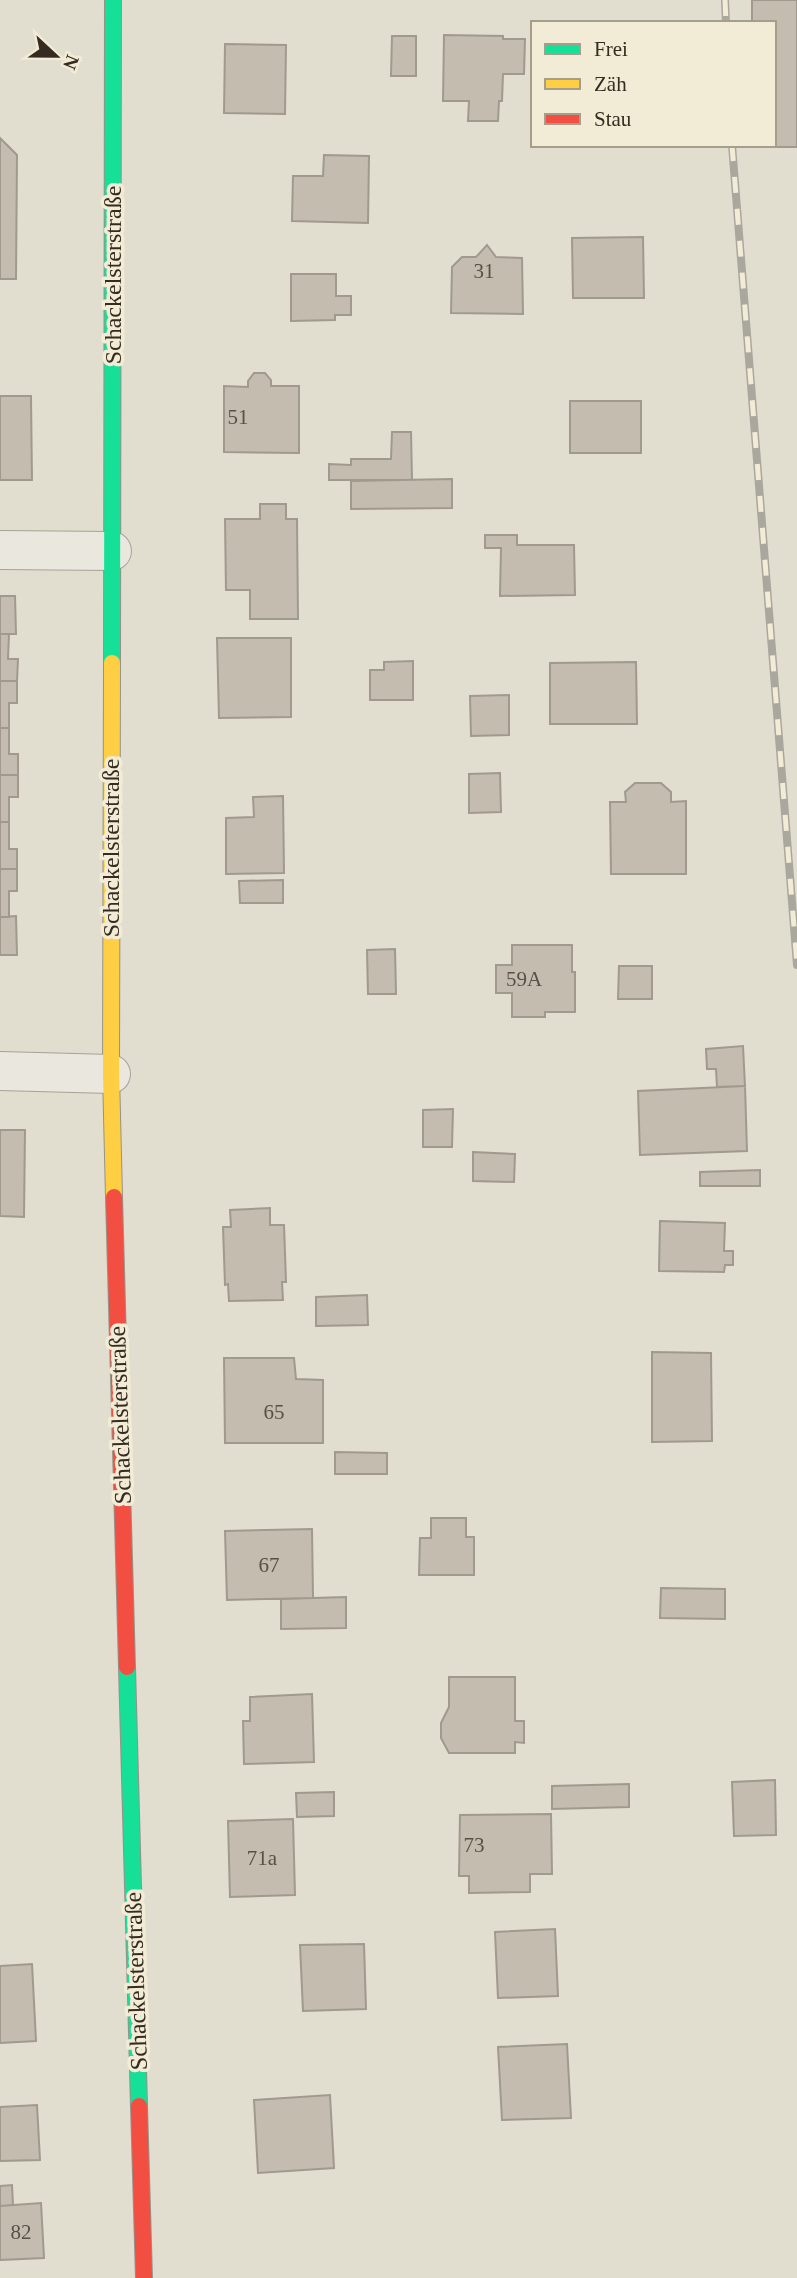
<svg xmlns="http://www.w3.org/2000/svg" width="797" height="2278" font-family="'Times New Roman',serif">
<rect width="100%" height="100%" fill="#e1ddcf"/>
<path fill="#c5bcb0" stroke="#a1998e" stroke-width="2" d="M752,0H797V147H753V145H774V23H752Z
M444,35L503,36V39H525L524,74H503L502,101H499L498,121H468L469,101H443Z
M392,36H416V76H391Z
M225,44L286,45L285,114L224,113Z
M0,138L17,155L16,279H0Z
M324,155L369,156L368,223L292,221L293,176H323Z
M643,237L644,298H573L572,238Z
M487,245L496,257L522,258L523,314L451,313L452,267L462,257H476Z
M291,274H336V296H351V315H335V320L291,321Z
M254,373H265L271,380V386H299V453L224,452V386L248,387V381Z
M0,396H31L32,480H0Z
M570,401H641V453H570Z
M392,432H411L412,480H329V464L351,465V459H391Z
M452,479V508L351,509V481Z
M260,504H286V519H297L298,619H250V590H226L225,519H260Z
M485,535H517V545H574L575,595L500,596L501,548H485Z
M0,596H15L16,634H0Z
M0,634H9L8,659H18L17,681H0Z
M217,638H291V717L219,718Z
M413,661V700H370V670H384V662Z
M636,662L637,724H550V663Z
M0,681H17V703H9V728H0Z
M509,695V735L471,736L470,696Z
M0,728H9V754H18V775H0Z
M500,773L501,812L469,813V774Z
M0,775H18V797H9V822H0Z
M635,783H661L671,792V802L686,801V874H611L610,802H626L625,792Z
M283,796L284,873L226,874V818L254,817L253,797Z
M0,822H9V849H17V869H0Z
M0,869H17V891H9V917H0Z
M283,880V903H240L239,881Z
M16,916L17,955H0V917Z
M512,945H572V972H575V1012H545V1017H512V993H496V965H512Z
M395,949L396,994H368L367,950Z
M619,966H652V999H618Z
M743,1046L745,1086L717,1087L716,1069H707L706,1049Z
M745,1086L747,1151L640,1155L638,1091Z
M453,1109L452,1147H423V1110Z
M0,1130H25L24,1217L0,1216Z
M473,1152L515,1154L514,1182L473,1181Z
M760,1170V1186H700V1172Z
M270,1208V1225H284L286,1282H282L283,1300L229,1301L228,1284L225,1285L223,1227H231L230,1210Z
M660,1221L725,1223L724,1251H733V1265H725L724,1272L659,1271Z
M367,1295L368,1325L316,1326V1297Z
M652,1352L711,1353L712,1441L652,1442Z
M224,1358H294L296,1379L323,1380V1443H225Z
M335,1452L387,1453V1474H335Z
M431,1518H466V1537H474V1575H419L420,1538H431Z
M312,1529L313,1598L227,1600L225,1531Z
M661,1588L725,1589V1619L660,1618Z
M346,1597V1628L281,1629V1599Z
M449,1677H515V1721H524V1743L515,1742V1753H449L441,1738V1723L449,1707Z
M312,1694L314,1762L244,1764L243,1721H250V1697Z
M775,1780L776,1835L734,1836L732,1782Z
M629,1784V1807L552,1809V1786Z
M334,1792V1816L297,1817L296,1793Z
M551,1814L552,1874H530V1892L469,1893V1876H459L460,1815Z
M293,1819L295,1895L230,1897L228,1821Z
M555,1929L558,1996L498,1998L495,1932Z
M364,1944L366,2009L303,2011L300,1945Z
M32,1964L36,2041L0,2043V1966Z
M567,2044L571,2118L502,2120L498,2047Z
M330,2095L334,2168L258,2173L254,2100Z
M37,2105L40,2160L0,2161V2107Z
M12,2185L13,2205L0,2206V2186Z
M41,2203L44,2258L0,2260V2206Z"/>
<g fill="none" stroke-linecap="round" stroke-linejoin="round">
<defs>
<path id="street" d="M0,550L112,551
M0,1071L111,1074"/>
<path id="fast" d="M112,663L113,0
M127,1667L139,2106"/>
<path id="slow" d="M112,663L111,1074L114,1197"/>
<path id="jam" d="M114,1197L127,1667
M139,2106L144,2278"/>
</defs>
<use href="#street" stroke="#a7a297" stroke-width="40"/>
<use href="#fast" stroke="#969288" stroke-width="18"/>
<use href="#slow" stroke="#969288" stroke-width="18"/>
<use href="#jam" stroke="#969288" stroke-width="18"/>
<use href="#street" stroke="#eae7df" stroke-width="38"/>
<use href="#fast" stroke="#16e098" stroke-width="16"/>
<use href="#slow" stroke="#ffcf43" stroke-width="16"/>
<use href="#jam" stroke="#f24e42" stroke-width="16"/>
<defs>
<path id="rail" d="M725,0L726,23
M732,145L797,965"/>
</defs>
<use href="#rail" stroke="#aaa79f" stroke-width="8"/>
<use href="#rail" stroke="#f2ebd5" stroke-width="5" stroke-dasharray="16" stroke-linecap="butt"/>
</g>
<g text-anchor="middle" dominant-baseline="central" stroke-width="7" stroke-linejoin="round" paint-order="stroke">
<g font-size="21" fill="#594f44">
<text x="484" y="271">31</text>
<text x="238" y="417">51</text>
<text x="524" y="979">59A</text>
<text x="274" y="1412">65</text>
<text x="269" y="1565">67</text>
<text x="474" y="1845">73</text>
<text x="262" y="1858">71a</text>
<text x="21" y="2232">82</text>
</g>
<g font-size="24" fill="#352b20" stroke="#f2ebd5">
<text transform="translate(113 275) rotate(-90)">Schackelsterstraße</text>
<text transform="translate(111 848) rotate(-90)">Schackelsterstraße</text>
<text transform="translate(120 1415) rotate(-92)">Schackelsterstraße</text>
<text transform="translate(136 1981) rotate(-92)">Schackelsterstraße</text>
</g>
</g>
<rect x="531" y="21" width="245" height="126" fill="#f2ebd5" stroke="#a69e8d" stroke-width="2"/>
<rect x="545" y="44" width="35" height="10" fill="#16e098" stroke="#a69e8d" stroke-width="2"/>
<text x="594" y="56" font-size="21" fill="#352b20">Frei</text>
<rect x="545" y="79" width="35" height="10" fill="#ffcf43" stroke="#a69e8d" stroke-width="2"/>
<text x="594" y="91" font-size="21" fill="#352b20">Zäh</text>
<rect x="545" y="114" width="35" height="10" fill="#f24e42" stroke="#a69e8d" stroke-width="2"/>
<text x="594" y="126" font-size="21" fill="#352b20">Stau</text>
<g transform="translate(56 56) rotate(112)" stroke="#f2ebd5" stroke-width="5" paint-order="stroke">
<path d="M0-5L12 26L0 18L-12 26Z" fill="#352b20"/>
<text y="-10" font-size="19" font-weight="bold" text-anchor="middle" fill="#352b20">N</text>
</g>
</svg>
